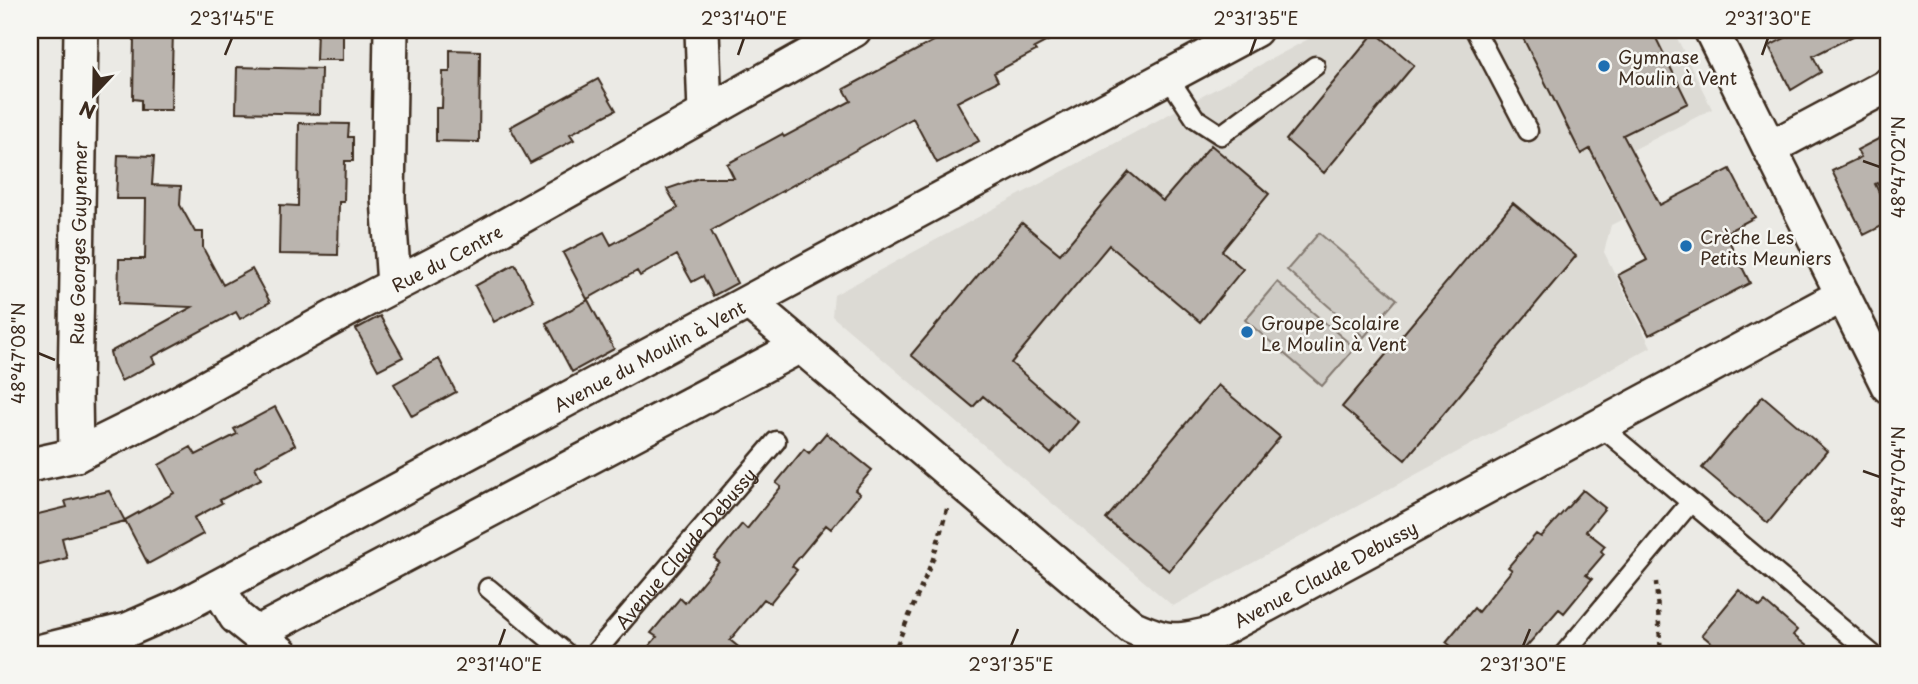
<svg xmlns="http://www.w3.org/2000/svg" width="1918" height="684" font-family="'Playpen Sans',sans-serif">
<rect width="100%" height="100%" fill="#ebeae5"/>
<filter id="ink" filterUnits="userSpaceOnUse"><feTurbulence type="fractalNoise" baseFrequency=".0143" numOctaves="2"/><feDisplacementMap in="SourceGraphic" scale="14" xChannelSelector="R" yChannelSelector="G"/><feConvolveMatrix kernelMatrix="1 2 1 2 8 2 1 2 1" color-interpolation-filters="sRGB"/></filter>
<g filter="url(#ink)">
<path fill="#dcdad4" d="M1325,30H1673L1712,109L1598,168L1623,219L1611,225L1604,252L1651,347L1173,606L832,316L834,295Z"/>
<path fill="#cdcac4" stroke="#847a71" stroke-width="2" d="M1319,233L1397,299L1364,337L1287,270Z
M1277,282L1355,348L1322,386L1245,320Z"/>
<path fill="#bab4ae" stroke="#3b2a1e" stroke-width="2" d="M138,30H173L171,110H141V100L133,99L134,36H138Z
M317,30H343V60H316Z
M954,30H1068L1034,48L1036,51L994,73L998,81L957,102L979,141L937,163L913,118L711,231L737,283L713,296L703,276L692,282L677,255L640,276L637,271L587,299L563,253L604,232L611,245L678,208L667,189L699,178H734L727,164L782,134L784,137L851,101L844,89Z
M1519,30H1652L1688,103L1623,135L1660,205L1730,169L1755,217L1725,233L1750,283L1649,335L1618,275L1647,260L1590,149L1581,154Z
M1801,30H1865L1813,56L1821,72L1791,90L1769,46Z
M1375,32L1414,65L1324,173L1286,140Z
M450,50L480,51L479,142L436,141V108H442L443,72H450Z
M237,67L321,69L320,114L236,112Z
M598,79L616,110L570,134L574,140L530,163L510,127Z
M299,123L349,124L348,137H353V161H345L344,202H339L338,255L279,254L280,205L298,206Z
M1888,134V201L1877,183L1875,184L1888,211V223L1864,235L1832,171L1861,157L1857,150Z
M1211,145L1269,194L1222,251L1243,269L1200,322L1109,245L1011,363L1078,422L1051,454L983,396L973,407L911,355L1022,223L1060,254L1129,172L1163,201Z
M118,155L154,156L152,185L181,186L180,205L195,232H203V248L223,285L252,269L270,302L240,319L236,312L152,357L155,363L121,381L113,364L110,352L192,307L118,304L119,259H145L146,199H116Z
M1513,203L1576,256L1405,460L1342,407Z
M515,264L534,301L494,322L475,286Z
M588,300L614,349L572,372L546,323Z
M380,316L403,357L378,370L356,329Z
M439,359L456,392L412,416L394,384Z
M1218,385L1280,437L1169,571L1106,519Z
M1763,396L1827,451L1768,523L1702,468Z
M275,407L295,445L255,467L261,479L220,500L222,503L194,518L203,534L148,564L125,520L174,493L159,465L191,447L196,455L237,434L234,429Z
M826,433L872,470L855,490L860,494L831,529L826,525L792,566L797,570L770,603L764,599L730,640L747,654H642L657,637L651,633L680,598L685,603L719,562L714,558L742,524L747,529L781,487L776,483L804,449L809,453Z
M1583,490L1605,508L1586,531L1605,546L1601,551L1604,554L1586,575L1592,579L1564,613L1559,609L1520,654H1460L1446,642L1474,608L1478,612L1512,570L1508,567L1536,534L1541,537Z
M109,491L125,521L62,538L67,558L36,566L30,543V516L67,507L65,501Z
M1739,590L1760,607L1765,602L1797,630L1793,635L1817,654H1725L1702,635Z"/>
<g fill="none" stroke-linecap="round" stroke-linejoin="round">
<defs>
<g id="lane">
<path d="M1475,30L1528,131"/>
<path d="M1168,77L1195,118L1221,135L1315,66"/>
<path d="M1599,425L1872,654"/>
<path d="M488,588L567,654"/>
<path id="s1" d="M594,654L776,441"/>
<path d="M1564,654L1690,503"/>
</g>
<g id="street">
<path d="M391,30L388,198L394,285"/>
<path d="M702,30L705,113"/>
<path d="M1711,30L1888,386"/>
<path d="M1770,148L1888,85"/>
<path id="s2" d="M750,303L1132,627C1168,643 1176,643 1214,633L1843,295"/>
<path id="s3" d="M76,455L75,394L81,30"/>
<path id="s4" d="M30,465L76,455L149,419L358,304L462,250L854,30"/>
<path d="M218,587L236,617L282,654"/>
<path d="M257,633L800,346"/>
<path id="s5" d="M30,654L127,630L182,606L1255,30"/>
</g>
</defs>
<use href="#lane" stroke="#3b2a1e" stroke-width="23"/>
<use href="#street" stroke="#3b2a1e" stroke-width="38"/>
<path stroke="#3b2a1e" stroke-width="4.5" stroke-dasharray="5 5" stroke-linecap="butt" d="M1656,582L1661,654
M893,654L933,559L947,509"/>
<use href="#lane" stroke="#f6f6f2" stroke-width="18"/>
<use href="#street" stroke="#f6f6f2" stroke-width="33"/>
</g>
</g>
<path fill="none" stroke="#3b2a1e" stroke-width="2.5" d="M225,55L232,38M738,55L744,38M1250,55L1256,38M1762,55L1768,38M1863,161L1880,167M38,353L55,360M1863,471L1880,477M499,646L505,629M1011,646L1018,629M1523,646L1530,629"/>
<g fill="#1f6fb2" stroke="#f6f6f2" stroke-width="2.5">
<circle cx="1604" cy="66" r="7"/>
<circle cx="1686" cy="246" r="7"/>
<circle cx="1247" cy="332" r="7"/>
</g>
<g text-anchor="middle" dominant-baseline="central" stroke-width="5" stroke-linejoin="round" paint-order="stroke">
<g font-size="18" fill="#3b2a1e" stroke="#f6f6f2" text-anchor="start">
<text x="1618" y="56">Gymnase<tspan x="1618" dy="21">Moulin à Vent</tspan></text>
<text x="1700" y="236">Crèche Les<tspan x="1700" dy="21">Petits Meuniers</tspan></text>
<text x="1261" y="322">Groupe Scolaire<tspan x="1261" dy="21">Le Moulin à Vent</tspan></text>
</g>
<g font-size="18" fill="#3b2a1e" stroke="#f6f6f2">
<text stroke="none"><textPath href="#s3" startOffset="212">Rue Georges Guynemer</textPath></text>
<text stroke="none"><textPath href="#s4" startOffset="467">Rue du Centre</textPath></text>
<text stroke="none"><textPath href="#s5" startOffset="690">Avenue du Moulin à Vent</textPath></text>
<text stroke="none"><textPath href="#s1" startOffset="140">Avenue Claude Debussy</textPath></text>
<text stroke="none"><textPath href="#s2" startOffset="712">Avenue Claude Debussy</textPath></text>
</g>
</g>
<rect width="1918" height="684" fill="none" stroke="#f6f6f2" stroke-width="77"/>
<g transform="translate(94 94) rotate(202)" stroke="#f6f6f2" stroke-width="5" paint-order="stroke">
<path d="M0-5L12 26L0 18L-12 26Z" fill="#3b2a1e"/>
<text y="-10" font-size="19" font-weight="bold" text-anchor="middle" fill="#3b2a1e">N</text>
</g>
<rect x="38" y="38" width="1842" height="608" fill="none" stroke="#3b2a1e" stroke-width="2.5"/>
<g font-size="18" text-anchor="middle" fill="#3b2a1e">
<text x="232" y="25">2°31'45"E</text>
<text x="744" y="25">2°31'40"E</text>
<text x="1256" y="25">2°31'35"E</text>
<text x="1768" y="25">2°31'30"E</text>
<text transform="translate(1899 167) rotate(-90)" y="6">48°47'02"N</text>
<text transform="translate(19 353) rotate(-90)" y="6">48°47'08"N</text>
<text transform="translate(1899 477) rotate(-90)" y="6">48°47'04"N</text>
<text x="499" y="671">2°31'40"E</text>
<text x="1011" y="671">2°31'35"E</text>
<text x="1523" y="671">2°31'30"E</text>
</g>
</svg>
